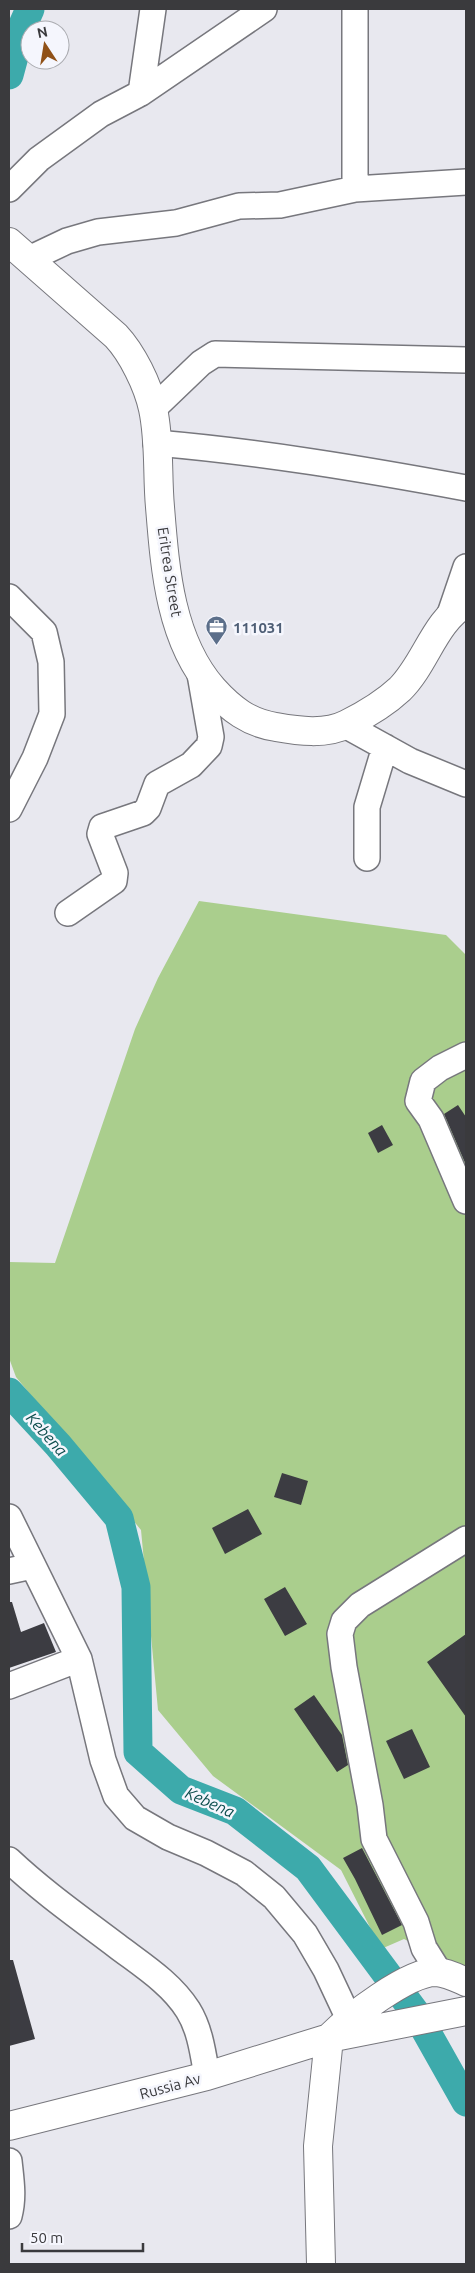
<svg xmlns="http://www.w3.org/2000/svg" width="475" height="2273" font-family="Ubuntu,sans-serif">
<rect width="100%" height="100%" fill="#e8e8ef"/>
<path fill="#aace8d" d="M199,901L446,935L466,955V1971L404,1939L381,1949L341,1870L213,1776L158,1710L141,1530L16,1377L9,1358V1262L55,1263L135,1029L158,978Z"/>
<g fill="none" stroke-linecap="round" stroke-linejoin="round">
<path stroke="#3daaab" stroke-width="29" d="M9,75L22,27L30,9
M9,1392L58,1445L119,1518L136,1587L138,1752L181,1790L235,1811L308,1868L417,2015L466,2102"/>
</g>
<path fill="#3c3c42" d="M458,1105L466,1117V1165L444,1114Z
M382,1125L393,1145L378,1153L368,1133Z
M282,1473L308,1481L301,1505L274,1497Z
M248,1509L262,1534L225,1554L212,1528Z
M285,1587L307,1624L285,1636L264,1599Z
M9,1602H12L21,1632L44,1623L56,1652L9,1668Z
M466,1634V1717L427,1662Z
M314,1695L342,1735L348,1765L337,1772L294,1709Z
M412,1729L430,1767L404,1779L386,1741Z
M362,1848L402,1925L382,1935L355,1879L343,1858Z
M9,1960H13L35,2039L9,2046Z"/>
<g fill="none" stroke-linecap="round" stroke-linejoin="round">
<defs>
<path id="minor" d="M355,9V189
M141,93L153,9
M9,189L39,159L101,114L141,93L264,9
M29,259L67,241L98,232L176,223L239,206L280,205L355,189L466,182
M153,409L201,363L215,354L466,360
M156,443C261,452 363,469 466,488
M9,597L44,632L51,662L52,714L35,758L9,809
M450,614L466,567
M345,725L410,761L466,784
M367,858V807L385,747
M68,913L114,881L115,873L100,834L102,827L143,813L148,808L157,784L191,765L209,746L211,737L200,674
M466,1055L440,1068L423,1081L418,1101L431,1119L466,1201
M9,1517L79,1659L103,1760L116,1796L135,1818L168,1837L206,1853L244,1873L274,1897L305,1934L326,1970L349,2019
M9,1571L32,1566
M9,1686L79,1659
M9,1860C43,1892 80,1918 117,1946C142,1965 171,1983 188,2010C200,2029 203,2053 207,2076
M439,1972L424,1948L416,1922L374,1839L370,1805L344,1667L340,1634L344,1621L360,1605L466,1539
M9,2161C11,2180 14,2197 9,2216"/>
<path id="major" d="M9,242L116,336C132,353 148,385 153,409C160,441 157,475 160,507C165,569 170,640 213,689C231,709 249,723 276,727C298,731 326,735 347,724C365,715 385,703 400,689C426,663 434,622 466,603
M330,2037C350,2017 409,1971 437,1972C448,1973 457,1978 466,1982
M9,2126L207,2076L329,2038L466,2011
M321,2264L318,2146L329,2038"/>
</defs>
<use href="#minor" stroke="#77777d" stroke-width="28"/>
<use href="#major" stroke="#77777d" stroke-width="30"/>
<use href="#minor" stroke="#fff" stroke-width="25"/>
<use href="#major" stroke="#fff" stroke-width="28"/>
</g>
<defs>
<symbol id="office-pin" viewBox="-11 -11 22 30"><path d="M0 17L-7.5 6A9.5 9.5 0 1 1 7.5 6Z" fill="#5c6f8a" stroke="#f5f6fd"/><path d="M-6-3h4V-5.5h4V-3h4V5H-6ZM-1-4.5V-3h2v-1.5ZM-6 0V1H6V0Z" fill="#fff"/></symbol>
</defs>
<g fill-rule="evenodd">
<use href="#office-pin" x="204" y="614" width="25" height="34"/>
</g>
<g text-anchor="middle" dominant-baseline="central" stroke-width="5" stroke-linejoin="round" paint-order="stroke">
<g font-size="15" fill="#3a3a3d" stroke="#f5f6fd">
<text transform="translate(170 572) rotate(81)">Eritrea Street</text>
<text transform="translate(170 2086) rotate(-15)">Russia Av</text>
</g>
<g font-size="15" font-weight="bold" fill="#4e5e75" stroke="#f5f6fd" text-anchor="start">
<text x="233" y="627">111031</text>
</g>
<g font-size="16" font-style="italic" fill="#0c4d4d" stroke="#f5f6fd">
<text transform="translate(47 1434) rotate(48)">Kebena</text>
<text transform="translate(210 1802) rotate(24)">Kebena</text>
</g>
</g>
<rect width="475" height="2273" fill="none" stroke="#3a3a3d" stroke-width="20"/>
<g transform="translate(45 45) rotate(348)"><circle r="24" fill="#f5f6fd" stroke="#aaabb0"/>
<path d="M0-4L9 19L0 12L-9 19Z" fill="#905118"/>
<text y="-8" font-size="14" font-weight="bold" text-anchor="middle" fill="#3a3a3d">N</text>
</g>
<path d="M22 2243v8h121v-8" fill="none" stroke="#3a3a3d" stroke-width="2.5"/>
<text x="30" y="2243" font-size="15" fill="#3a3a3d" stroke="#f5f6fd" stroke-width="4" paint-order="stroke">50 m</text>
</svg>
